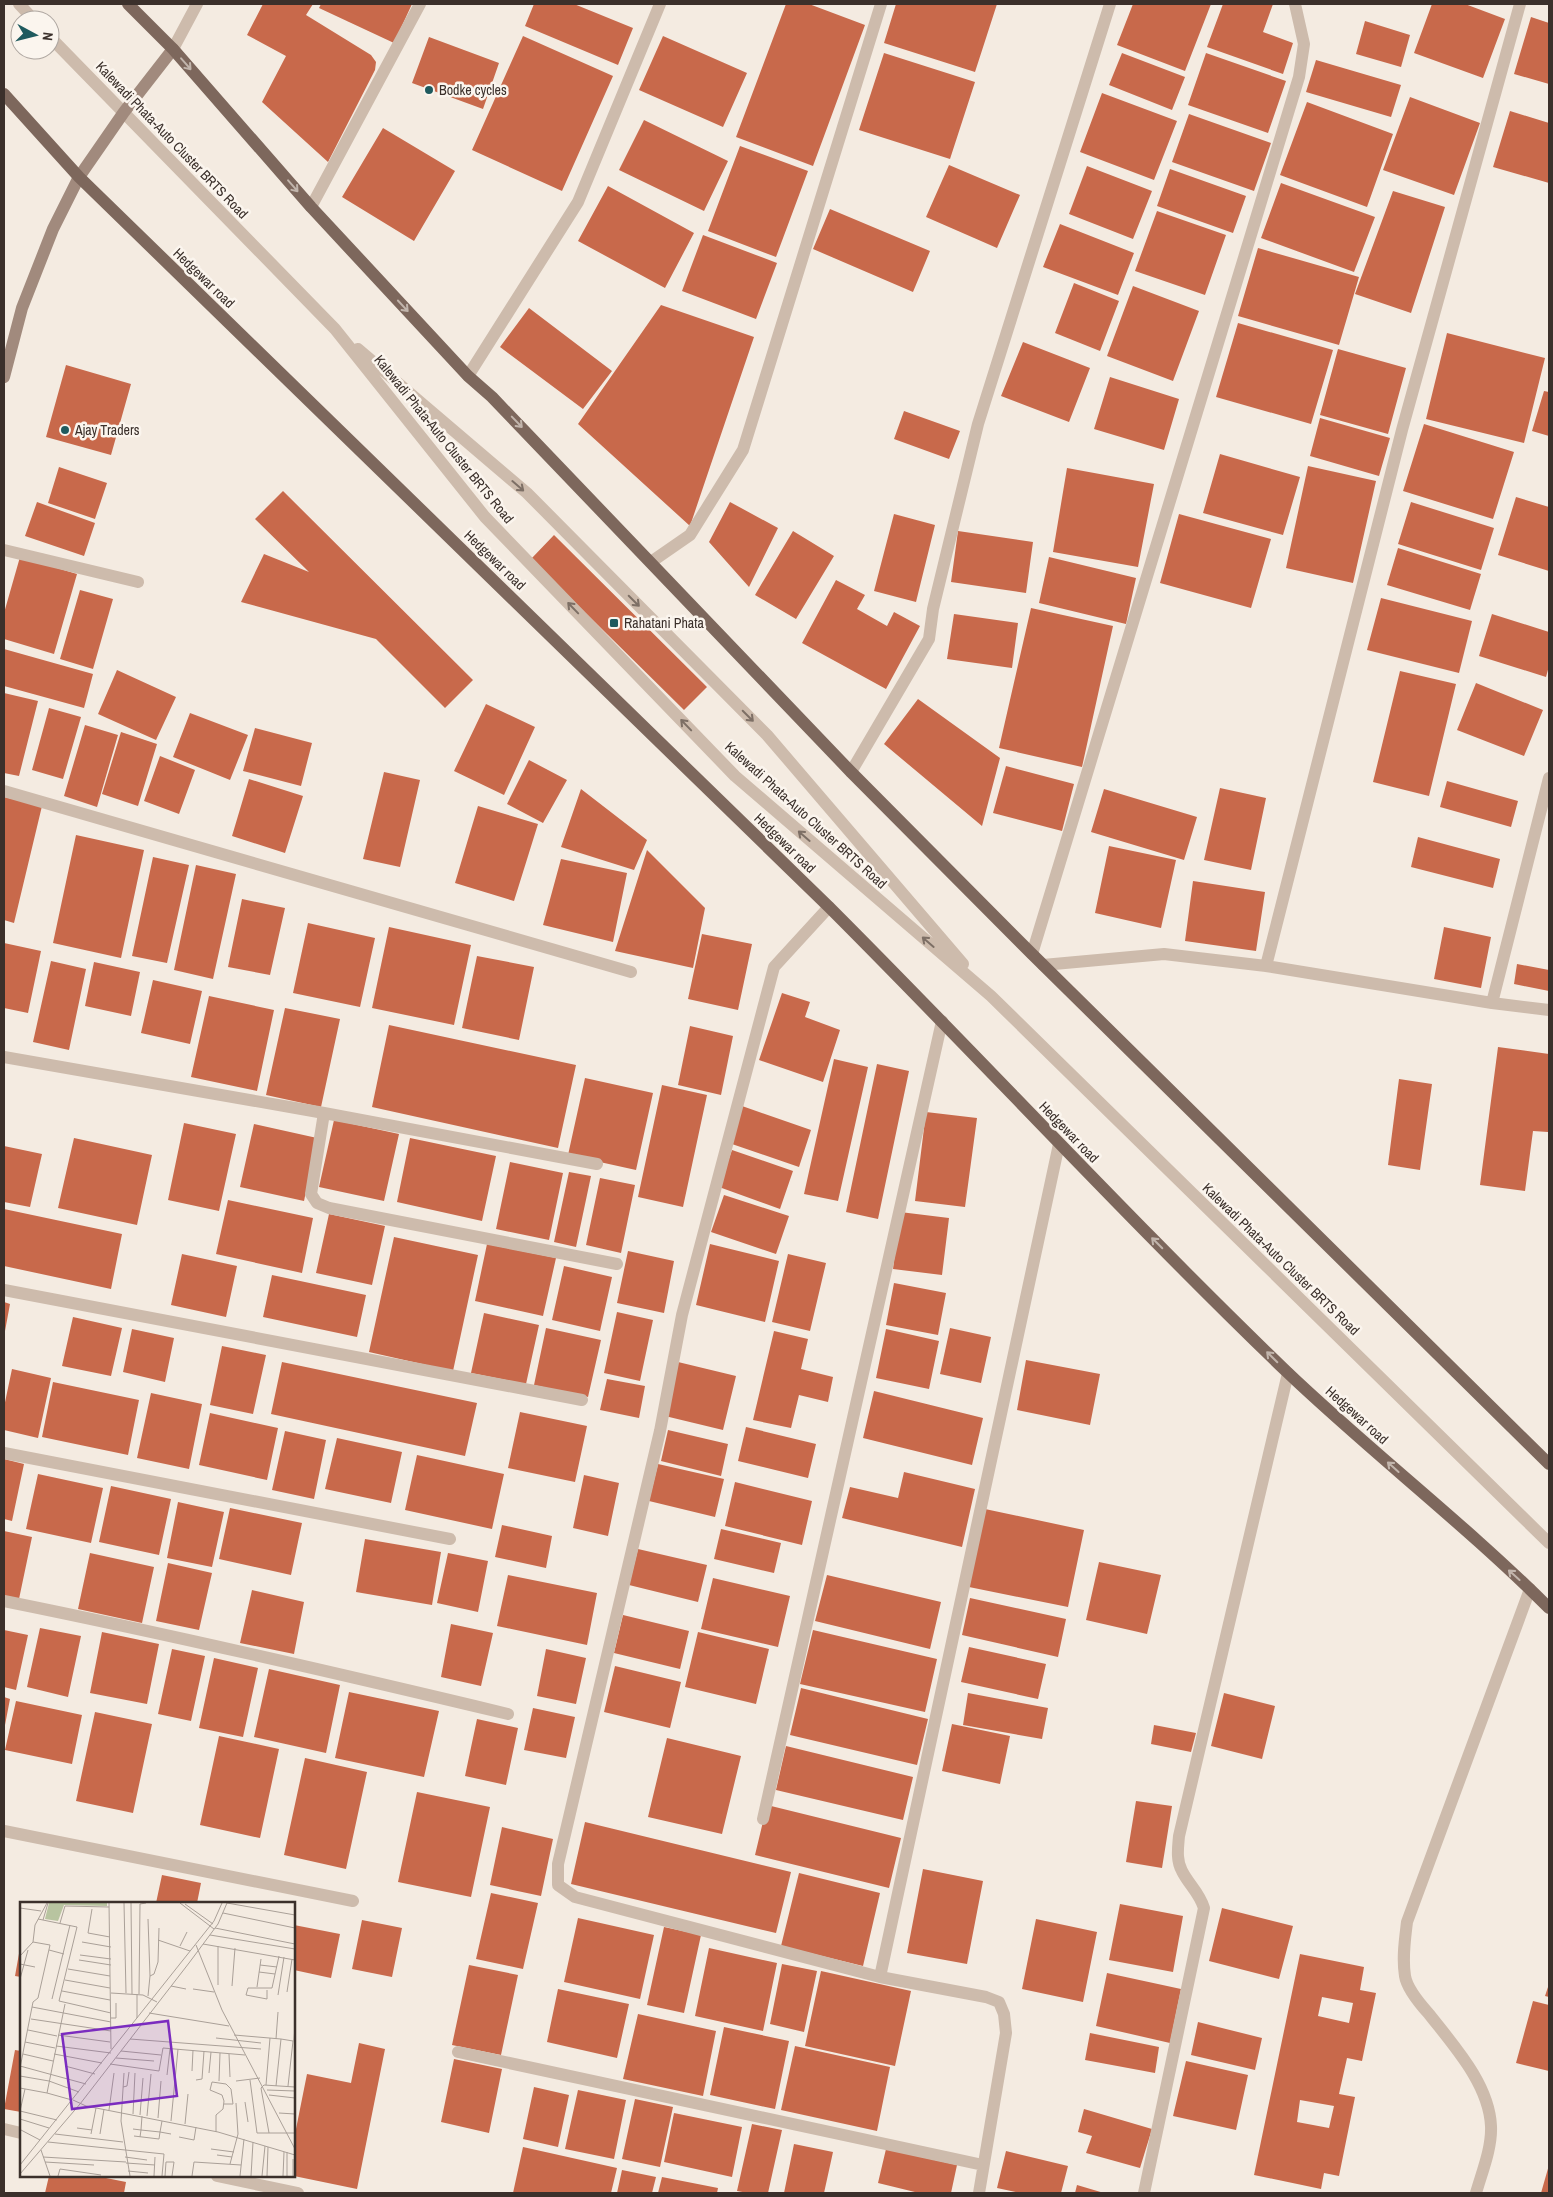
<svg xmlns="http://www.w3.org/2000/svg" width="1553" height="2197" font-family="'Archivo Narrow',sans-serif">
<rect width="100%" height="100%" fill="#f4ebe1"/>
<path fill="#c8694b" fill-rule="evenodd" d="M263,4H313L306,15L371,55L376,62L375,70L328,162L262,102L286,56L247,35Z
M321,4H412L394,43L319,8Z
M534,4H574L633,28L618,65L525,26Z
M786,4H809L865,25L813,166L736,137Z
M896,4H997L975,72L884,43Z
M1133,4H1211L1185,71L1117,45Z
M1223,4H1273L1263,32L1293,43L1283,74L1207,47Z
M1432,4H1465L1505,19L1483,78L1414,53Z
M1531,17L1549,23V84L1514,74Z
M1365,21L1410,35L1401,67L1356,54Z
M523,36L613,76L562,191L472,150Z
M663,36L747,73L723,127L639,90Z
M429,37L499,63L483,109L412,83Z
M884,53L975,82L950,159L859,130Z
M1122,53L1185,77L1172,110L1109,85Z
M1206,53L1286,81L1268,133L1188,105Z
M1316,60L1401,85L1391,117L1306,92Z
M1102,93L1177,121L1154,180L1080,152Z
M1410,97L1480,123L1454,195L1383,170Z
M1307,102L1393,134L1367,207L1280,175Z
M1510,111L1549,123V183L1493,167Z
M1189,114L1271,143L1254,191L1172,162Z
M644,120L728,161L704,211L619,170Z
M383,128L455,171L414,241L342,197Z
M740,146L808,171L776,257L708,231Z
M949,165L1020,195L997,248L926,217Z
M1087,166L1152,191L1133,239L1069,214Z
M1170,169L1246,196L1233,233L1157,206Z
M1281,183L1375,217L1354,272L1261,238Z
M608,186L694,233L665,288L578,241Z
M1393,191L1445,207L1411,313L1355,294Z
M830,209L930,251L913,292L813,249Z
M1157,211L1226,235L1205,295L1135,271Z
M1060,224L1134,253L1118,295L1043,267Z
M703,235L777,263L756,319L682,291Z
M1258,248L1359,277L1339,345L1238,316Z
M1074,283L1119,301L1100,351L1055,333Z
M1133,286L1199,311L1173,381L1107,356Z
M661,305L754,337L690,526L578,424Z
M529,308L612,371L583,409L500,347Z
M1238,323L1333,350L1311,424L1216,397Z
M1447,333L1545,358L1524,443L1426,419Z
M1023,342L1090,368L1069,422L1001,396Z
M1338,349L1406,368L1388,434L1320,415Z
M66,365L131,384L111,455L46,437Z
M1110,377L1179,399L1164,450L1094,429Z
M1544,391L1549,392V436L1532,431Z
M904,411L960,431L949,459L894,439Z
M1320,418L1390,438L1379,476L1310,456Z
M1424,424L1514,452L1493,519L1403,491Z
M1220,454L1300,477L1283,535L1203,513Z
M1308,466L1376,481L1353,583L1286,568Z
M59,467L107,483L95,519L48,503Z
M1067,468L1154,484L1138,567L1053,552Z
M283,491L473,680L445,708L376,639L241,602L264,554L309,572L255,519Z
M1516,497L1549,507V571L1498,555Z
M37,502L95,523L84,556L25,536Z
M730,502L778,528L749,587L709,542Z
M1411,502L1494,528L1481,570L1398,544Z
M894,514L935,525L916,602L874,591Z
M1179,514L1271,539L1251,608L1160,583Z
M793,531L834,556L796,619L755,595Z
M958,531L1033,542L1026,593L951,582Z
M554,535L707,687L684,710L531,559Z
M1398,548L1481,574L1470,610L1387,585Z
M20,557L77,574L54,654L4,639V613Z
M1049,557L1136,578L1126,624L1039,603Z
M836,580L865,595L857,609L887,626L894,612L920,626L886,689L802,643Z
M80,590L113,599L93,669L60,659Z
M1381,598L1472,621L1459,673L1367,650Z
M1031,608L1113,626L1082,767L999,748Z
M954,614L1018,623L1012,668L947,659Z
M1492,614L1549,632V666L1546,677L1479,656Z
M4,649L93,674L84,708L4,686Z
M117,670L176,697L156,740L98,714Z
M1400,671L1456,684L1429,796L1373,782Z
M1476,683L1543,710L1524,756L1457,730Z
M4,693L38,701L19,776L4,773Z
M918,699L1000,758L982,826L884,744Z
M486,704L535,727L504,795L454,771Z
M49,708L81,717L63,779L32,770Z
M190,713L248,735L230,780L173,757Z
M85,725L118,735L97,807L64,796Z
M255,728L312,743L301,786L243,771Z
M121,732L157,744L138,806L102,794Z
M160,756L195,770L179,814L144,801Z
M529,760L567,780L543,823L507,804Z
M1006,766L1074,784L1062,831L993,813Z
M384,772L420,780L400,867L363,859Z
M249,779L303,796L285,853L232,836Z
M1447,781L1518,801L1511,827L1440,807Z
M1220,788L1266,798L1251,870L1204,860Z
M581,789L647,840L634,870L561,847Z
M1104,789L1197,817L1184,860L1091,832Z
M4,797L42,806L14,923L4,920Z
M478,806L538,824L514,901L455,883Z
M76,835L144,850L121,958L53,943Z
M1418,837L1500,859L1493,888L1411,867Z
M1109,846L1176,860L1161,928L1095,913Z
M647,850L705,908L693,968L615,951Z
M153,857L189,865L167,963L132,956Z
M561,859L627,873L613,942L543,925Z
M196,865L236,874L213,979L174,970Z
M1193,881L1265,892L1256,951L1185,941Z
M242,899L285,908L270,975L228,967Z
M308,923L375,938L360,1007L293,993Z
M389,927L471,945L454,1025L372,1008Z
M1444,927L1491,937L1481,988L1434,979Z
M702,934L752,944L738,1010L688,999Z
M4,943L41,951L28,1013L4,1008Z
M477,956L534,967L519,1040L462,1028Z
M51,961L86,969L69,1050L33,1042Z
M94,962L140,972L131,1016L85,1006Z
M1517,964L1549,970V991L1514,984Z
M153,980L202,991L190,1044L141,1033Z
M782,993L810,1002L805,1017L840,1030L823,1082L759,1060Z
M209,996L274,1010L257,1091L191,1077Z
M285,1008L340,1019L321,1107L266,1095Z
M389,1025L576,1065L558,1148L372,1107Z
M690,1026L733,1036L721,1095L678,1085Z
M1498,1047L1549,1054L1548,1132L1533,1131L1525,1191L1480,1185Z
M834,1059L868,1067L838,1201L804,1194Z
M877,1064L909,1071L878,1219L846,1212Z
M585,1078L653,1093L636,1170L568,1155Z
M1399,1079L1432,1084L1420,1170L1388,1165Z
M662,1085L707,1095L683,1207L638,1197Z
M742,1106L811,1130L799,1167L729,1143Z
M926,1112L977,1118L965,1207L915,1201Z
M334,1120L399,1134L384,1201L319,1187Z
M184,1123L236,1134L219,1211L168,1200Z
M254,1124L317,1138L304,1201L240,1187Z
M74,1138L152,1155L137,1225L58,1208Z
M410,1138L496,1156L482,1221L397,1202Z
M4,1146L42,1154L30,1207L4,1202Z
M732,1150L793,1171L780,1209L719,1187Z
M510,1162L563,1173L549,1240L496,1229Z
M569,1172L591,1176L576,1247L554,1242Z
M600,1178L635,1185L621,1253L586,1245Z
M724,1195L789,1216L776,1254L711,1232Z
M228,1200L313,1218L302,1273L216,1254Z
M4,1209L122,1234L111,1289L4,1266Z
M900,1212L949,1218L942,1275L893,1269Z
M329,1214L385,1226L372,1285L316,1273Z
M394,1237L478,1255L453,1371L369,1352Z
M487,1244L556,1258L543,1316L475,1301Z
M710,1244L779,1261L765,1322L696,1305Z
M628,1251L674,1261L664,1313L617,1303Z
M182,1254L237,1266L226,1317L171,1305Z
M788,1254L826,1263L810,1331L772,1322Z
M564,1266L612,1277L600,1331L552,1320Z
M272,1275L366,1295L357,1337L263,1317Z
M894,1283L946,1293L938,1335L886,1325Z
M4,1302L10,1304L5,1331H4Z
M617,1312L653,1320L640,1381L604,1373Z
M484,1313L539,1325L526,1384L471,1373Z
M73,1317L122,1328L111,1376L62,1366Z
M546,1328L601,1340L588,1397L534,1385Z
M950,1328L991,1337L981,1383L940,1374Z
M132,1329L174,1338L165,1382L123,1372Z
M886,1329L939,1341L929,1389L876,1378Z
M774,1331L808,1339L801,1369L833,1377L828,1402L799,1395L791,1428L753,1420Z
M222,1346L266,1355L253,1414L210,1405Z
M1026,1360L1100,1374L1090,1425L1017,1410Z
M282,1362L477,1403L465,1456L271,1414Z
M678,1362L736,1376L723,1430L665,1416Z
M12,1369L51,1378L38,1438L4,1430V1407Z
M607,1379L645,1386L639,1418L600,1410Z
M53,1382L139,1400L128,1455L42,1437Z
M874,1391L983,1418L972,1465L863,1438Z
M151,1393L202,1404L189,1469L137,1458Z
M520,1412L587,1426L575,1482L508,1468Z
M210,1413L278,1428L267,1480L199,1465Z
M746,1427L816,1444L808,1478L738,1461Z
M668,1430L728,1444L721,1476L661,1461Z
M285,1431L326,1440L314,1499L272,1490Z
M337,1438L402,1452L391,1503L325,1489Z
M417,1455L504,1474L492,1529L405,1510Z
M4,1459L24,1464L12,1521L4,1519Z
M658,1464L724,1479L715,1517L649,1501Z
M904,1472L975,1489L962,1547L842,1518L850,1487L898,1498Z
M38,1474L103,1488L91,1543L26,1529Z
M584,1475L619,1483L608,1536L573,1528Z
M735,1482L812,1501L802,1545L725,1526Z
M111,1486L171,1499L159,1555L99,1542Z
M178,1502L224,1512L212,1567L167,1558Z
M230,1508L302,1523L291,1575L219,1559Z
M985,1509L1084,1530L1068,1607L969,1587Z
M502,1525L552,1536L546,1568L495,1557Z
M721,1529L781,1543L774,1573L714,1559Z
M4,1531L32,1537L19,1599L4,1596Z
M365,1539L441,1552L432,1605L356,1592Z
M638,1549L707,1565L698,1602L629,1585Z
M90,1553L154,1567L142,1623L78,1609Z
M448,1553L488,1561L478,1612L437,1603Z
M1099,1562L1161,1575L1147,1634L1086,1620Z
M168,1563L212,1573L199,1630L156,1621Z
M508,1575L597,1593L587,1645L497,1626Z
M827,1575L941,1602L930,1649L815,1621Z
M713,1578L790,1596L778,1647L701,1629Z
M252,1590L304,1602L294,1654L240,1643Z
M970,1598L1066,1619L1058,1657L962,1635Z
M623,1615L689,1631L680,1669L614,1653Z
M451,1624L493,1633L481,1686L441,1677Z
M40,1628L81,1636L68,1697L27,1687Z
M4,1630L28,1635L16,1690L4,1687Z
M813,1630L937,1659L925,1712L800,1684Z
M102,1632L159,1644L147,1704L90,1693Z
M698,1632L769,1649L756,1704L685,1687Z
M969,1647L1046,1664L1038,1699L961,1682Z
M172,1649L205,1656L191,1721L158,1714Z
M546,1649L586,1658L576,1704L537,1696Z
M214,1658L258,1668L243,1737L199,1728Z
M615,1666L681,1682L670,1728L604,1712Z
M269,1669L340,1685L326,1753L254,1737Z
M801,1688L928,1719L917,1765L790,1735Z
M349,1692L439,1711L424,1777L335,1758Z
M968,1693L1048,1708L1042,1739L963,1725Z
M1224,1693L1275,1706L1262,1759L1211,1746Z
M4,1697L10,1699L5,1725H4Z
M16,1701L82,1715L72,1764L5,1750Z
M533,1708L575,1717L566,1758L524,1750Z
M95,1712L152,1724L133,1813L76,1801Z
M477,1719L518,1728L506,1785L465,1776Z
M952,1724L1010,1736L1000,1784L942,1771Z
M1154,1725L1196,1733L1191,1752L1151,1744Z
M219,1736L279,1749L260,1838L200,1825Z
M667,1738L741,1756L722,1834L648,1817Z
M786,1746L913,1777L903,1820L776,1790Z
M305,1758L367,1772L346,1869L284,1855Z
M417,1792L490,1807L471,1897L398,1882Z
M1136,1801L1172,1806L1162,1868L1126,1862Z
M767,1805L901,1838L889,1888L755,1855Z
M585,1822L791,1872L776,1933L571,1884Z
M502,1827L553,1839L541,1896L490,1885Z
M923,1869L983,1881L967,1964L907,1953Z
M799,1873L880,1893L863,1966L781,1946Z
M162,1875L201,1883L197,1903H156Z
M491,1893L538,1903L523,1969L476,1959Z
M1120,1904L1183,1916L1173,1972L1109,1960Z
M1222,1908L1293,1926L1279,1979L1209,1961Z
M578,1918L654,1935L640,1999L564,1982Z
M1036,1919L1097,1932L1083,2002L1022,1989Z
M362,1920L402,1928L392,1977L352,1969Z
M294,1925L340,1934L331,1978L294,1970Z
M664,1927L701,1935L684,2013L647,2005Z
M20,1948H21V1977L15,1976Z
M709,1948L777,1963L763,2031L695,2016Z
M1300,1954L1364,1967L1360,1990L1376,1993L1362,2061L1347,2058L1339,2094L1355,2097L1339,2176L1324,2173L1321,2189L1254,2175ZM1322,1997L1353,2003L1349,2023L1318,2016ZM1300,2100L1334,2106L1329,2128L1297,2122Z
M782,1964L817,1971L804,2032L770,2024Z
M469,1965L518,1975L501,2055L452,2045Z
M821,1971L911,1991L895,2066L805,2046Z
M1107,1973L1181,1989L1170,2043L1096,2026Z
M1549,1984V1997L1545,1996Z
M558,1989L629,2004L617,2058L547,2042Z
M1533,2001L1549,2005V2071L1516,2063Z
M638,2014L716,2031L703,2096L623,2079Z
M1198,2022L1262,2038L1255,2070L1191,2055Z
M724,2027L789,2041L775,2109L710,2095Z
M1090,2033L1159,2047L1155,2073L1085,2060Z
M359,2043L385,2049L357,2189L294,2176V2139L307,2074L351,2083Z
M795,2046L890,2067L877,2131L781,2110Z
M15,2050L21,2051V2112L4,2109Z
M454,2059L502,2069L489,2133L441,2122Z
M1186,2061L1248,2075L1236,2130L1173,2116Z
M534,2087L569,2095L558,2147L523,2139Z
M578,2090L626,2100L614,2159L565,2149Z
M635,2099L673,2107L660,2167L622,2159Z
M1084,2109L1152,2129L1140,2168L1086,2153L1092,2136L1078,2132Z
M674,2113L742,2127L732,2177L664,2162Z
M752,2124L782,2130L768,2193H748L737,2191Z
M794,2144L833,2152L824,2193H784Z
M523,2147L617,2168L611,2193H513Z
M886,2149L957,2165L951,2193H919L878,2183Z
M1006,2151L1068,2166L1061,2193H1021L997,2188Z
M1549,2165V2193H1541Z
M622,2170L656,2177L652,2193H617Z
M49,2176H96L126,2182L124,2193H45Z
M662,2177L718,2188L717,2193H658Z
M1077,2185L1104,2193H1075Z"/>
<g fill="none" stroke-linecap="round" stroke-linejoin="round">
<path stroke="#cdbbac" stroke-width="12" d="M19,4L34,20
M50,37L335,329L485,517L735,776L991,996L1549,1543
M358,349L527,493L767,735L963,964
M1476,2193C1482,2172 1492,2148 1491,2126C1489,2084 1454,2046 1429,2014C1420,2004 1407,1989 1405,1976C1402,1958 1405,1939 1407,1922L1530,1589"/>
<path stroke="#cdbbac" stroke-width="12" d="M173,49L197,4
M311,207L420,4
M468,376L578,202L660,4
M4,550L138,582
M651,562L690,535L743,450L881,4
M851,772L929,639L933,609L978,424L1110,4
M4,791L631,972
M829,907L774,967L682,1315L660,1431L558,1864V1885L575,1897L880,1977L986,1997L999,2002L1004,2014L1006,2033L979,2193
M1032,954L1299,77L1304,44L1295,4
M1043,965L1164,954L1266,966L1492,1003L1549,1010
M1266,966L1402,430L1520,4
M1492,1003L1549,778
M4,1057L324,1113L597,1164
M324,1113L311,1194L317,1203L329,1208L617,1264
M4,1290L582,1400
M4,1453L450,1539
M4,1601C173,1635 341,1674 508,1714
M763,1819L942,1021
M4,1831L353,1901
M880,1977L1059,1144
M458,2052L983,2165
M4,2129L21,2133
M217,2176L298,2193
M1144,2193L1204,1908C1199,1892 1189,1885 1182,1871C1176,1860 1178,1848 1179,1836L1288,1373"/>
<path stroke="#a18a7d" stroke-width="12" d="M4,377L22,308L53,229L79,177L124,112L173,49"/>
<path stroke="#7d675c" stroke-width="12" d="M128,4L173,49L311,207L468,376L492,397L851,772L1032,954L1549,1464
M4,94L79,177L829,907C983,1061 1130,1221 1287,1372C1372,1453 1466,1525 1549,1608"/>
</g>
<defs><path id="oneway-shaft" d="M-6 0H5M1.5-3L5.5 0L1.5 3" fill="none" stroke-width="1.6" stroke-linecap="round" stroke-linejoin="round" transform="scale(1.25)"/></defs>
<g stroke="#c2b5ac">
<use href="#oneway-shaft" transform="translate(186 64) rotate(49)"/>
<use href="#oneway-shaft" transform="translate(293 186) rotate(49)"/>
<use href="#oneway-shaft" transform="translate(403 306) rotate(47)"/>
<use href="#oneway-shaft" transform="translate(517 422) rotate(46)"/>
<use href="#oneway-shaft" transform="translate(1157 1243) rotate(-135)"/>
<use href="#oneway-shaft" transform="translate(1272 1357) rotate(-135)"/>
<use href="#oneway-shaft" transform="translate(1393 1467) rotate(-138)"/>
<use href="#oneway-shaft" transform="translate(1514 1575) rotate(-138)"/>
</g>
<g stroke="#7d6f65">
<use href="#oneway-shaft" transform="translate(518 486) rotate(41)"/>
<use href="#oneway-shaft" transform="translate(634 601) rotate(45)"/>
<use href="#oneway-shaft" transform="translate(573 608) rotate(-134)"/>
<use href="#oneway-shaft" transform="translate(748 716) rotate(45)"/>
<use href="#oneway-shaft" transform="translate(686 725) rotate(-134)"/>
<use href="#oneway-shaft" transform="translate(804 836) rotate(-139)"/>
<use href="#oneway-shaft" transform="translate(928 942) rotate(-139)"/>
</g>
<g fill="#1f5a5e" stroke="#fbf5ee" stroke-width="2">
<circle cx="429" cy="90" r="5"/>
<circle cx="65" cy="430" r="5"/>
<rect x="609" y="618" width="10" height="10" rx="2.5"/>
</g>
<g text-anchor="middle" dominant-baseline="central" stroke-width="5" stroke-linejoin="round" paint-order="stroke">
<g font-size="14" fill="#3b302b" stroke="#fbf5ee" text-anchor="start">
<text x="439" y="90">Bodke cycles</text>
<text x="75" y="430">Ajay Traders</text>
<text x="624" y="623">Rahatani Phata</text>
</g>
<g font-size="14" fill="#3b302b" stroke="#fbf5ee">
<text transform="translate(172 140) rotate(46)">Kalewadi Phata-Auto Cluster BRTS Road</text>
<text transform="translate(204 278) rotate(44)">Hedgewar road</text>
<text transform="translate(444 439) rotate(51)">Kalewadi Phata-Auto Cluster BRTS Road</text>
<text transform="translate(495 560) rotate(44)">Hedgewar road</text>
<text transform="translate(806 815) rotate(42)">Kalewadi Phata-Auto Cluster BRTS Road</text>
<text transform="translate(785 843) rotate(44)">Hedgewar road</text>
<text transform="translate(1069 1132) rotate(46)">Hedgewar road</text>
<text transform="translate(1281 1259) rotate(44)">Kalewadi Phata-Auto Cluster BRTS Road</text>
<text transform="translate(1357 1415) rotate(42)">Hedgewar road</text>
</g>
</g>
<g transform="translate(20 1902)">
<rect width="275" height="275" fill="#f4ebe1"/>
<path d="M29,1H87V4L44,3L38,19L25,17Z" fill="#b8c4a0"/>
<path fill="none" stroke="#aaa098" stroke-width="1" d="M89,1L91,147M104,1L106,91M111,1L112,92M160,1L194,27M207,1L275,13M165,2L193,22M0,6L21,9M72,7L68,31L90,35M203,11L275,26M18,17L57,25L39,99L91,111M128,17L130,74L134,72L138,60L139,26M23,18L28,1M40,21L45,4L89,5M195,26L275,42M190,33L275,47M138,38L170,49M13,40L15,23L27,1M62,40L91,45M183,42L275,58M176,43L202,108L275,247M160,44L167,30M29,48L44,52M60,53L91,57M0,54L13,40M59,58L91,63M0,62L15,65M240,63L257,65M48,67L90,74M239,70L255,72M0,77L8,48M45,78L90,86M198,83V44M151,84L166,87M212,84L215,46M237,85L241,57M173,87L194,90M247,88V97L226,93L228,86H252L259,54M42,89L90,98M267,90L272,57M91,91L123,93L137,100M117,92V116M119,92L120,2L126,1M258,93L264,55M128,94L130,74M32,97L50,23M45,102L27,191L52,198M12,105L91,120M129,111L209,124M91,116H96V101M11,117L91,129M8,128L37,134M38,133L90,140M214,133L261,137L256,184M196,136L241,141M110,137L241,147M256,137L258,110M261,137L273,139L268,184M274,139L275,123M5,140L35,146M36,144L91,151M101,149L141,153M3,152L33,159M34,152L82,161M209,152L210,175M96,156L134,159M90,162L139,169L143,146L225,153M0,164L66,182M45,164L75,172M0,166L13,100L18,96L30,43L13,40M172,169L173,148M104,171L101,219L110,274M189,171L191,150M147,173L150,147M0,174L29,179L59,190M176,178L182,177L184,149M230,178L237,231H275M199,179L200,151M216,179L240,176M246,183L250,136M103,185L107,184L109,170M0,186L27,191M247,188L275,189M249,193L275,196M53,198L66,204L198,230L275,253M225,200L228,220M89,208L94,171M0,209L37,218M0,209L5,187M259,211L275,212M113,212L115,171M120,213L123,176M122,214L121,228L140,230L142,219M127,214L131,172M138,216L141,179M0,217L29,226M151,219L158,147M165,222L168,192M57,226L72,228M113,227L121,228L120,235M1,228L20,238M196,230V213L203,207L204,199L202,193L190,188L192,180L206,182L211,187L213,202H204M249,231L241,186L244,183L275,185M35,232L103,240M71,232L76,206M80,232L84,207M114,234L139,237L140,230L151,232M159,235L174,238L176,225M28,240L144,252L142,274M191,247L214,250M21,248L30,274M197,253L212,255M23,255L106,260M105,255L127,258M273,257V274M25,260L74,263M106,261L135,263M210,262L218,232L216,201M0,263L194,19L202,1M108,269L128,271M0,272L60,202L169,61L198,22L207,1M38,274L40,267L81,273M134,274L135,255M145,274L146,260H154L152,274M172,274L174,260L221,263M220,274L224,237M231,274L233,240M242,274L245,244M247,274L248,245M263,274L264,250M267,274V250"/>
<path fill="#7b2cbf" fill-opacity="0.15" stroke="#7b2cbf" stroke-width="2.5" d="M148,119L157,194L52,207L42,132Z"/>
<rect width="275" height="275" fill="none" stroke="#3b302b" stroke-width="2.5"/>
</g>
<rect width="1553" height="2197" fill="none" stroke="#3b302b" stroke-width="10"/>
<g transform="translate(35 35) rotate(97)"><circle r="24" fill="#fbf5ee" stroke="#aea6a0"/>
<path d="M0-4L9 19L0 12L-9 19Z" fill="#1f5a5e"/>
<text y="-8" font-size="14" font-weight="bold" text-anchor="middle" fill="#3b302b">N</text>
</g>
</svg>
